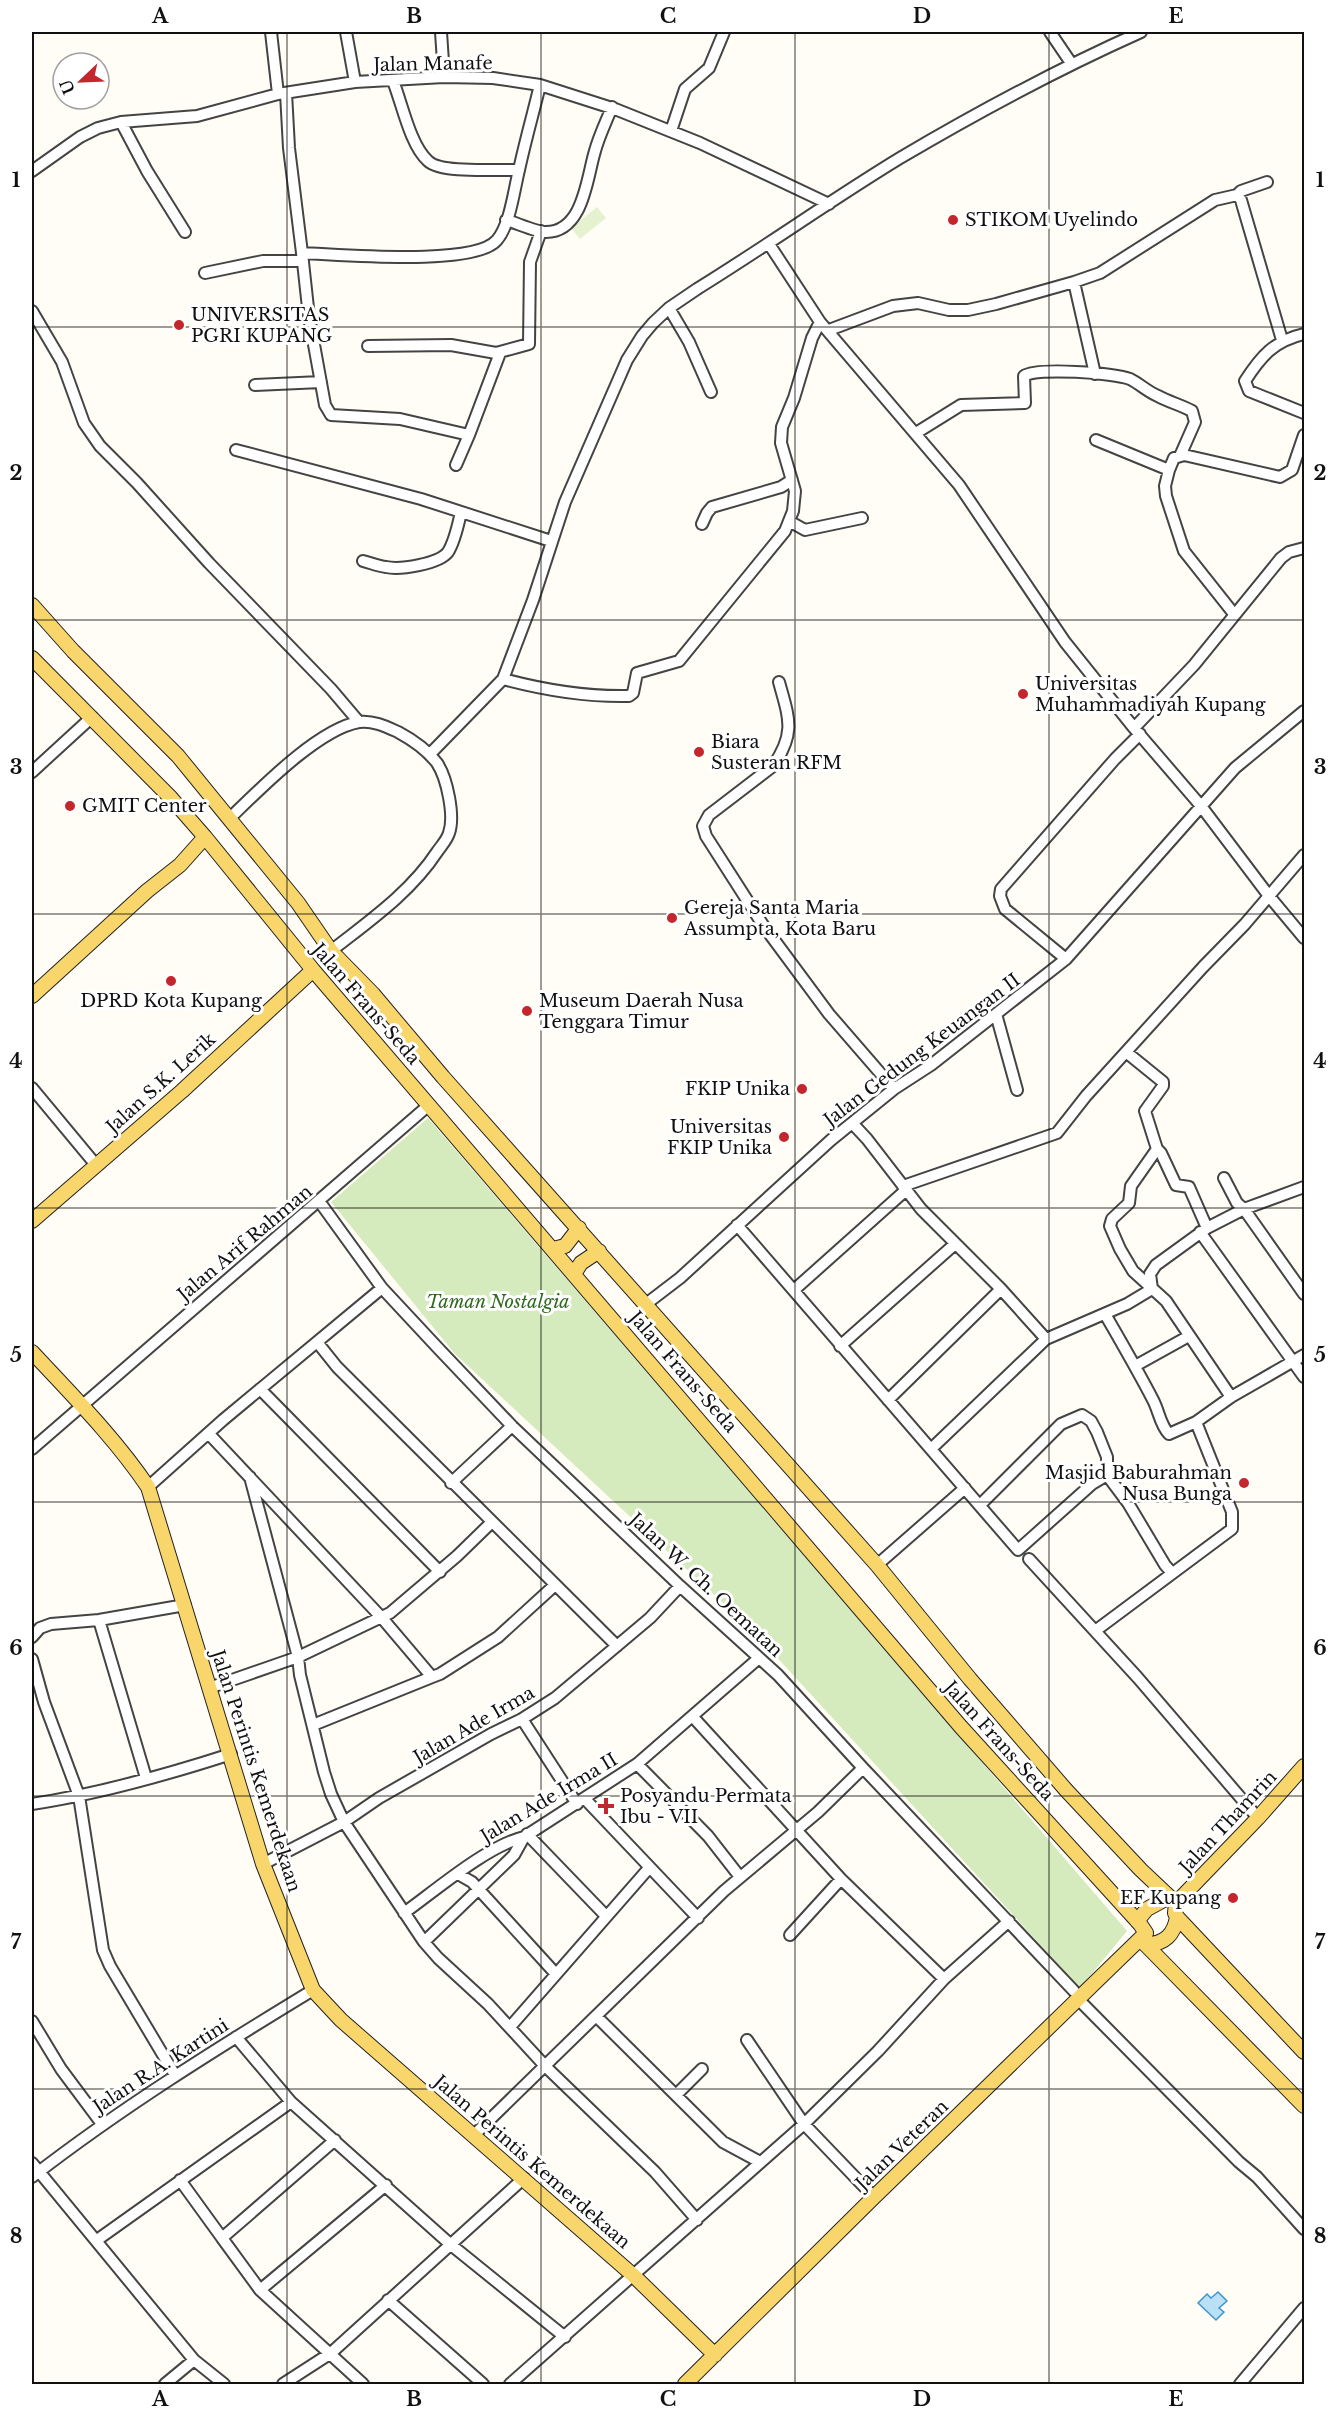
<svg xmlns="http://www.w3.org/2000/svg" width="1336" height="2416" font-family="'Libre Baskerville',serif">
<rect width="100%" height="100%" fill="#fffdf5"/>
<path fill="#d5ebbd" d="M428,1118L1127,1931L1080,1988L751,1629L455,1354L331,1202Z"/>
<path fill="#e6f2cf" d="M597,207L606,218L580,239L571,228Z"/>
<path fill="#b9e0f7" stroke="#3f96cf" stroke-width="1.5" d="M1218,2292L1227,2301L1219,2308L1224,2312L1216,2320L1198,2303L1207,2294L1211,2298Z"/>
<g fill="none" stroke-linecap="round" stroke-linejoin="round">
<defs>
<path id="minor" d="M271,32L278,94
M346,32L355,82
M441,32L444,77
M1050,32L1071,63
M393,81C402,103 410,145 428,161C441,174 499,169 519,170
M286,93L289,148L302,253C338,254 475,267 497,240C510,225 514,190 519,170C525,142 533,114 540,85
M121,122L147,171L185,232
M671,131L685,89L709,68L724,32
M32,171L80,137L98,128L121,122L197,116L278,94L355,82L444,77L493,78L540,85L615,109L700,143L829,204
M1237,195L1241,191L1267,182
M506,220C517,223 536,232 546,232C584,232 587,176 595,151C599,136 606,122 612,107
M769,244L820,322L959,485L1065,642L1134,728L1201,806L1269,896L1304,938
M302,253L309,317L325,405L331,415L400,419L469,435L500,353
M205,273L263,261H302
M1074,282L1095,374
M669,308L689,342L711,392
M32,311L62,362L84,423L100,446L137,483L209,563L331,689L359,722
M829,330L893,306L918,303L949,310H968L996,304L1074,282L1100,273L1215,200L1237,195L1241,200L1282,340
M1304,334C1274,341 1261,356 1245,381L1249,391L1304,413
M368,346L451,345L496,353L529,344L530,262L541,231
M255,385L321,382
M916,433L961,405L1025,403L1024,376C1036,367 1115,373 1130,379C1140,384 1148,392 1158,396C1169,402 1181,405 1192,411L1195,422L1180,456
M1096,440L1169,470
M236,450L421,499L551,541
M456,465L469,435
M789,521L805,530L862,518
M702,524L707,513L712,507L781,487L792,480
M363,561C371,563 378,566 386,567C400,570 439,564 448,552C455,541 458,525 461,512
M1234,614L1184,551L1166,496L1165,486L1169,470L1174,458L1184,455L1280,477L1292,470L1304,435
M503,679C544,690 586,697 629,696L633,693L637,673L679,661L785,531L793,511L795,491L781,443L782,427L794,398L812,338L820,322
M779,682C789,718 796,733 773,766L709,815L703,826L706,836L763,925L829,1014L894,1089
M1134,728L1194,665L1281,558L1289,552L1304,548
M430,754L503,679L533,600L565,502L627,360L642,336L653,323L669,308L697,289C765,247 831,200 900,158C978,112 1058,69 1141,32
M32,772L92,717
M229,819C259,790 318,729 359,722C373,720 387,727 398,732C413,740 427,750 437,763C447,778 455,816 449,833C447,840 441,846 437,852C410,893 369,921 331,951
M1066,959L1005,909L1000,896L1001,889L1115,759L1140,734
M996,1014L1017,1090
M1126,1052L1163,1082V1086L1145,1111L1157,1149L1161,1153L1176,1185L1189,1187L1207,1228
M32,1088L96,1165
M853,1124L867,1139L921,1209L1001,1289L1046,1339
M1157,1149L1131,1186L1129,1203L1112,1219L1110,1226L1120,1249L1133,1271L1166,1301L1231,1397
M1224,1178L1237,1203L1244,1209L1304,1294
M903,1186L1057,1133L1086,1096L1203,967L1245,924L1304,855
M319,1201L382,1288L437,1347L512,1426L680,1586L778,1675L863,1768L1074,1991
M737,1225L1018,1550L1092,1484L1107,1475
M1200,1232L1304,1377
M1152,1289L1150,1274L1156,1265L1207,1228L1244,1209L1304,1187
M794,1290L906,1190
M646,1304L680,1278L831,1140L894,1089L931,1065L1066,959L1235,768L1304,711
M1105,1314C1121,1342 1138,1371 1153,1400C1159,1411 1160,1425 1169,1434L1196,1422L1231,1397L1304,1355
M317,1342L337,1367L617,1646
M840,1346L955,1244
M1135,1366L1189,1336
M260,1389L440,1572
M888,1400L1001,1289
M209,1434L382,1618L432,1677L440,1674L498,1637L555,1585
M32,1449L429,1105
M931,1449L1046,1339L1127,1304L1152,1289
M250,1477L298,1657L300,1675L324,1772L331,1794L344,1822L424,1942L438,1958L488,2004L546,2067L655,2172L697,2220
M451,1483L512,1426
M148,1487L223,1420L382,1288
M980,1505L1061,1424L1082,1415L1091,1421L1097,1432L1107,1457V1475L1128,1503L1165,1565L1172,1573
M1029,1559L1138,1678L1258,1818
M877,1565L965,1488
M99,1620L146,1778
M1095,1631L1232,1529V1512L1196,1422
M32,1637L40,1628L51,1624L99,1620L185,1605
M32,1659L44,1702L79,1796L103,1950L110,1966L175,2075
M209,1688L298,1657L390,1613L457,1556L492,1522
M693,1717L841,1879L944,1979
M522,1719L577,1804
M313,1725L432,1677
M637,1764L708,1836L740,1877
M585,1799L698,1918
M32,1804C99,1794 166,1775 231,1754
M527,1834L606,1916
M263,1864L344,1822L379,1798L491,1734L522,1719L555,1698L650,1618L680,1586
M458,1874L472,1882L555,1973
M404,1913C436,1890 487,1846 524,1837L637,1764L759,1658
M790,1935L841,1879
M424,1942L514,1855L524,1837
M1078,1999L1239,2162L1257,2177L1304,2229
M596,2016L723,2142L760,2162
M32,2021L61,2069L102,2124
M510,2027L649,1868
M236,2037L291,2102L450,2244L565,2337
M747,2040L804,2124L878,2051L944,1979L1009,1921
M676,2095L702,2069
M474,2135L724,1891L818,1812L863,1768
M335,2140L222,2238L260,2290L363,2384
M32,2163L194,2360L224,2384
M32,2177C121,2108 216,2049 313,1990
M180,2180L222,2238
M97,2240L291,2102
M260,2290L386,2185
M388,2300L483,2384
M165,2384L194,2360
M283,2384L331,2353L524,2178
M510,2384L804,2124L874,2197
M1240,2384L1304,2308"/>
<path id="major" d="M32,605L73,651L178,756L298,903L331,951L373,994L443,1077L877,1565L970,1679L1066,1790L1141,1870L1176,1903
M32,658L171,798L205,837L313,970L961,1727L1140,1924L1146,1933L1143,1942L1304,2106
M32,996L147,891L180,865L205,837
M32,1221L182,1091L313,970
M553,1249L565,1246L579,1228
M574,1274L581,1263L599,1251
M32,1352C72,1395 115,1438 148,1487L263,1864L313,1990L341,2020L634,2276L715,2355
M1176,1903L1175,1913L1177,1917L1304,2052
M1176,1903L1258,1818L1304,1766
M1140,1924L1137,1921L1147,1909L1169,1897
M1147,1945C1165,1943 1174,1935 1177,1917
M685,2384L874,2197L1146,1933"/>
</defs>
<use href="#minor" stroke="#444" stroke-width="14"/>
<use href="#major" stroke="#222" stroke-width="16"/>
<use href="#minor" stroke="#fff" stroke-width="10"/>
<use href="#major" stroke="#f9d66b" stroke-width="14"/>
</g>
<path fill="none" stroke="#111" stroke-width="1.5" stroke-opacity="0.55" d="M287,32V2384M541,32V2384M795,32V2384M1049,32V2384M32,327H1304M32,620H1304M32,914H1304M32,1208H1304M32,1502H1304M32,1796H1304M32,2089H1304"/>
<g fill="#c4262e" stroke="#fff" stroke-width="2">
<circle cx="953" cy="220" r="6"/>
<circle cx="179" cy="325" r="6"/>
<circle cx="1023" cy="694" r="6"/>
<circle cx="699" cy="752" r="6"/>
<circle cx="70" cy="806" r="6"/>
<circle cx="672" cy="918" r="6"/>
<circle cx="171" cy="981" r="6"/>
<circle cx="527" cy="1011" r="6"/>
<circle cx="802" cy="1089" r="6"/>
<circle cx="784" cy="1137" r="6"/>
<circle cx="1244" cy="1483" r="6"/>
<path d="M603 1797h6v6h6v6h-6v6h-6v-6h-6v-6h6z"/>
<circle cx="1233" cy="1898" r="6"/>
</g>
<g text-anchor="middle" dominant-baseline="central" stroke-width="6" stroke-linejoin="round" paint-order="stroke">
<g font-size="18" fill="#111" stroke="#fff">
<text transform="translate(433 64) rotate(-1)">Jalan Manafe</text>
<text transform="translate(366 1004) rotate(49)">Jalan Frans-Seda</text>
<text transform="translate(922 1050) rotate(-37)">Jalan Gedung Keuangan II</text>
<text transform="translate(161 1083) rotate(-42)">Jalan S.K. Lerik</text>
<text transform="translate(245 1243) rotate(-40)">Jalan Arif Rahman</text>
<text transform="translate(683 1372) rotate(49)">Jalan Frans-Seda</text>
<text transform="translate(706 1585) rotate(43)">Jalan W. Ch. Oematan</text>
<text transform="translate(474 1725) rotate(-30)">Jalan Ade Irma</text>
<text transform="translate(999 1741) rotate(48)">Jalan Frans-Seda</text>
<text transform="translate(256 1771) rotate(72)">Jalan Perintis Kemerdekaan</text>
<text transform="translate(549 1798) rotate(-31)">Jalan Ade Irma II</text>
<text transform="translate(1228 1822) rotate(-47)">Jalan Thamrin</text>
<text transform="translate(161 2066) rotate(-33)">Jalan R.A. Kartini</text>
<text transform="translate(902 2145) rotate(-44)">Jalan Veteran</text>
<text transform="translate(532 2162) rotate(41)">Jalan Perintis Kemerdekaan</text>
</g>
<g font-size="18" fill="#111" stroke="#fff" text-anchor="start">
<text x="965" y="220">STIKOM Uyelindo</text>
<text x="191" y="315">UNIVERSITAS<tspan x="191" dy="21">PGRI KUPANG</tspan></text>
<text x="1035" y="684">Universitas<tspan x="1035" dy="21">Muhammadiyah Kupang</tspan></text>
<text x="711" y="742">Biara<tspan x="711" dy="21">Susteran RFM</tspan></text>
<text x="82" y="806">GMIT Center</text>
<text x="684" y="908">Gereja Santa Maria<tspan x="684" dy="21">Assumpta, Kota Baru</tspan></text>
<text x="171" y="1001" text-anchor="middle">DPRD Kota Kupang</text>
<text x="539" y="1001">Museum Daerah Nusa<tspan x="539" dy="21">Tenggara Timur</tspan></text>
<text x="790" y="1089" text-anchor="end">FKIP Unika</text>
<text x="772" y="1127" text-anchor="end">Universitas<tspan x="772" dy="21">FKIP Unika</tspan></text>
<text x="1232" y="1473" text-anchor="end">Masjid Baburahman<tspan x="1232" dy="21">Nusa Bunga</tspan></text>
<text x="620" y="1796">Posyandu Permata<tspan x="620" dy="21">Ibu - VII</tspan></text>
<text x="1221" y="1898" text-anchor="end">EF Kupang</text>
</g>
<g font-size="18" font-style="italic" fill="#2f6b1f" stroke="#fff">
<text x="498" y="1302">Taman Nostalgia</text>
</g>
</g>
<rect width="1336" height="2416" fill="none" stroke="#ffffff" stroke-width="66"/>
<g transform="translate(81 81) rotate(247)"><circle r="28" fill="#ffffff" stroke="#a0a0a0" stroke-width="1.5"/>
<path d="M0-4.5L10 22L0 15L-10 22Z" fill="#c4262e"/>
<text y="-9" font-size="16" font-weight="bold" text-anchor="middle" fill="#111111">U</text>
</g>
<rect x="33" y="33" width="1270" height="2350" fill="none" stroke="#111" stroke-width="2"/>
<g font-size="20" text-anchor="middle" font-weight="bold" fill="#111">
<text x="160" y="23">A</text>
<text x="414" y="23">B</text>
<text x="668" y="23">C</text>
<text x="922" y="23">D</text>
<text x="1176" y="23">E</text>
<text x="16" y="187">1</text>
<text x="1320" y="187">1</text>
<text x="16" y="480">2</text>
<text x="1320" y="480">2</text>
<text x="16" y="774">3</text>
<text x="1320" y="774">3</text>
<text x="16" y="1068">4</text>
<text x="1320" y="1068">4</text>
<text x="16" y="1362">5</text>
<text x="1320" y="1362">5</text>
<text x="16" y="1655">6</text>
<text x="1320" y="1655">6</text>
<text x="16" y="1949">7</text>
<text x="1320" y="1949">7</text>
<text x="16" y="2243">8</text>
<text x="1320" y="2243">8</text>
<text x="160" y="2406">A</text>
<text x="414" y="2406">B</text>
<text x="668" y="2406">C</text>
<text x="922" y="2406">D</text>
<text x="1176" y="2406">E</text>
</g>
</svg>
